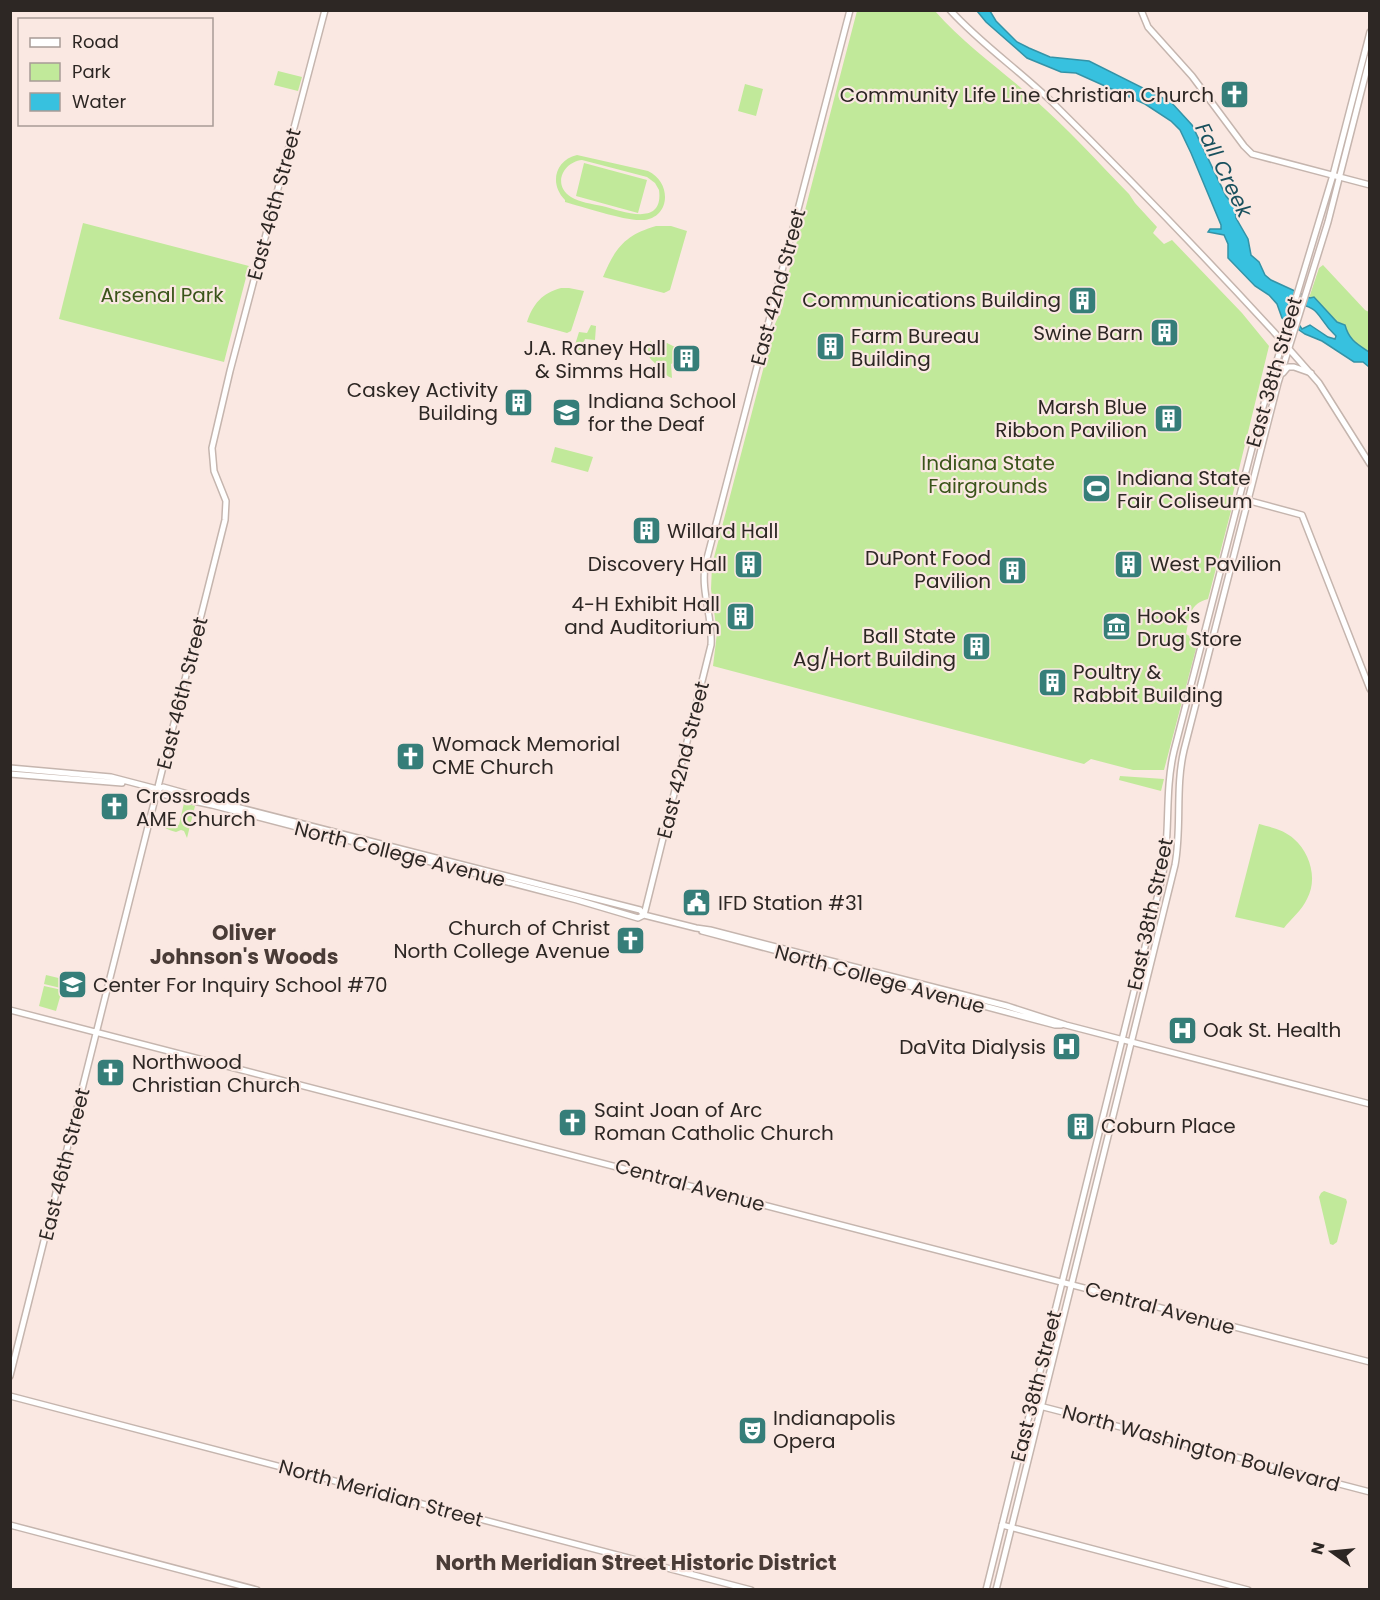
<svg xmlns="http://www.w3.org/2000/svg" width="1380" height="1600" font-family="Poppins,sans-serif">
<rect width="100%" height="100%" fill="#fae8e2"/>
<path fill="#c1e99a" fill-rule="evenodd" d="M857,11H935C964,44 1001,70 1034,99C1068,129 1098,162 1129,194L1135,203L1157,227L1153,233L1164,244L1172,240L1242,313L1269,346L1230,506L1232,507L1208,599C1189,604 1190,616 1186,634L1198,641L1164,770H1133L1091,759L1084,764L713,666L717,633L711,589L712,565L775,324L783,306L786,283Z
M278,71L302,77L298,91L274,85Z
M745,84L763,89L756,116L738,111Z
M577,155L648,171C673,183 670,219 642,220C625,221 583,207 565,202V200C549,184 555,160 577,155ZM582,160L647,177L655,183L659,190C664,228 622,211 602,206C592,204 579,202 571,197C552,185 563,162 582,160Z
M584,163L647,180L638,213L576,196Z
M83,223L249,266L224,362L59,319Z
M656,226H671L687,231L670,290L664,293L603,277C615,248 625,235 656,226Z
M1323,265L1365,310L1369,312V352C1357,344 1349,340 1345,325L1337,322L1314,297L1309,298L1319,268Z
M561,288H569L584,291L571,331L567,333L527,322C533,304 542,293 561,288Z
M591,325L596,326L595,340L585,339L581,349L577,351L574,348L579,332L587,333Z
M650,341L659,346L667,343L677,348L679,354L675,362L671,364L672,378C666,376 666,374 661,369C651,358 644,358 650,341Z
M555,447L593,457L588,472L551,462Z
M1120,776L1164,779L1161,791L1119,780Z
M184,803L195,806L187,838L184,831L181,830L176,832C166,830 162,825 154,823L155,819L179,825Z
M1259,824C1270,827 1285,830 1294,839C1310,853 1318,879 1307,899C1302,910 1291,919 1284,928L1235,917Z
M46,975L71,981L69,990L44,984Z
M44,986L62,990L56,1011L39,1006Z
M1324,1191L1346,1199L1347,1202L1337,1242L1333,1245L1330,1244L1319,1197L1321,1193Z"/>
<path fill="#37c1df" stroke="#3493a7" stroke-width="1.5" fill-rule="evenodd" d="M977,11H990L996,21L1017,42L1029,48L1050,57L1089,61L1171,102L1192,125L1226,196L1230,201H1234L1236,218L1248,239L1251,255L1259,262L1265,275L1271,280L1310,298L1314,297L1337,322L1345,325C1349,340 1357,344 1369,352V367L1363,362H1354L1322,341L1305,334L1282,318L1277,304L1269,295L1255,286L1228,258V244L1224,235L1208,232L1210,229H1221V225L1191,153L1180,130L1171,121L1145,104L1076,73L1061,72L1027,58L986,22ZM1290,302C1325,308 1314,316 1336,336L1335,339L1328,337L1310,325L1302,329L1287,307Z"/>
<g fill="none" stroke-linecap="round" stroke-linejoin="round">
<defs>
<path id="secondary" d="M1141,10L1148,27L1192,76L1244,146L1252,154L1370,185
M1289,349L1319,383L1370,464
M1239,498L1302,515L1370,689
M10,768L111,777L157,789L163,787L213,801L640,910L644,915
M10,774L122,783
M157,789L161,794L212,805L577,900L638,918L644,915L696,928L710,930L1007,1006L1066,1025L1370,1104
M644,915L711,645C713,618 701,593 705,566L850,10
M702,931L1055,1025H1061
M10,1010L1370,1362
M10,1376L225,520L226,501L214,471L212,448L230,371L325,10
M1032,1404L1370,1492
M10,1525L257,1590
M1002,1525L1248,1590"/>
<path id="primary" d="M950,10C981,44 1019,70 1052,102C1131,180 1209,261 1284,343
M1283,373L1288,367H1294L1311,373
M10,1396L751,1590
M986,1590L1162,878C1171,836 1164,793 1174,751L1260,417L1333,175L1370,32
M996,1590L1175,865C1182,827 1175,788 1184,750L1278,383L1328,222L1370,57"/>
</defs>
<use href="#secondary" stroke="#c5b5ae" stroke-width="8"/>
<use href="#primary" stroke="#c5b5ae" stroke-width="8"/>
<use href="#secondary" stroke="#fff" stroke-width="5"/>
<use href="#primary" stroke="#fff" stroke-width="5"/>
</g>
<defs>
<symbol id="church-square" viewBox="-11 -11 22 22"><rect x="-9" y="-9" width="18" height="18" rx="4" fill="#367e79" stroke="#fae8e2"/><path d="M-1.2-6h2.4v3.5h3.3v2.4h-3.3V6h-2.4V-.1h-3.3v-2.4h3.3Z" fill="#fff"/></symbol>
<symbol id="building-square" viewBox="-11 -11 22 22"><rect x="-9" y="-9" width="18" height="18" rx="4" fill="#367e79" stroke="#fae8e2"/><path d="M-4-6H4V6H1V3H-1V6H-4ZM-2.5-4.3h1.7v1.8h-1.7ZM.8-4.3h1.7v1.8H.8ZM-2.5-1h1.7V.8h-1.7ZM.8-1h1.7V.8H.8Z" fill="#fff"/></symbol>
<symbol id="school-square" viewBox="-11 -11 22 22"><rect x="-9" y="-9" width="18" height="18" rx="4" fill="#367e79" stroke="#fae8e2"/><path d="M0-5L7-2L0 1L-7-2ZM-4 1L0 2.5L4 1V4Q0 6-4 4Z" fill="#fff"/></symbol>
<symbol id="stadium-square" viewBox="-11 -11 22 22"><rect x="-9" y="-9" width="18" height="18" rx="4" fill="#367e79" stroke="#fae8e2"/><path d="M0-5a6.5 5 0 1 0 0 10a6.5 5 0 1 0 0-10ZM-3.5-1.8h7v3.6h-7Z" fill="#fff"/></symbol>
<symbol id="museum-square" viewBox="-11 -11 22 22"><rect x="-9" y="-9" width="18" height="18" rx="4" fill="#367e79" stroke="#fae8e2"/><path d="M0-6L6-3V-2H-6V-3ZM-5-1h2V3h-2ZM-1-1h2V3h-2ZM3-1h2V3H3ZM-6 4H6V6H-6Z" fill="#fff"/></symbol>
<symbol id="civic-square" viewBox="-11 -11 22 22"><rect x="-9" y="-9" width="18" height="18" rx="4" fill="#367e79" stroke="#fae8e2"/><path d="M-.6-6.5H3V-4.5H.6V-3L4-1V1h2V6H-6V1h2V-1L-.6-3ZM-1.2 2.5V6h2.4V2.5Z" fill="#fff"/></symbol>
<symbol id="hospital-square" viewBox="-11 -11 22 22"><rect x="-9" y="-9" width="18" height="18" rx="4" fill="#367e79" stroke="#fae8e2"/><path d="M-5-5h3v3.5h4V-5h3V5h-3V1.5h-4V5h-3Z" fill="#fff"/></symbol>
<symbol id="theatre-square" viewBox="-11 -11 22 22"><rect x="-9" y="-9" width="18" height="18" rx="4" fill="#367e79" stroke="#fae8e2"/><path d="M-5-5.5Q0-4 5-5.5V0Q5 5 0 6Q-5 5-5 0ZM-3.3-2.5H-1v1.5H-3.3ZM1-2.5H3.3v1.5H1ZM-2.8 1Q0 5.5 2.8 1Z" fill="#fff"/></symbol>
</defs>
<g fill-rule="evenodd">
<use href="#church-square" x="1218" y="78" width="33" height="33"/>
<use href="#building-square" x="1066" y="284" width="33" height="33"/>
<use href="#building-square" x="1148" y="316" width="33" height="33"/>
<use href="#building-square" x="814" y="330" width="33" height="33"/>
<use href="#building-square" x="670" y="342" width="33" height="33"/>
<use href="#building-square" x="502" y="386" width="33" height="33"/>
<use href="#school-square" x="550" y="396" width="33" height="33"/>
<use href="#building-square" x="1152" y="402" width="33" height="33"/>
<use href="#stadium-square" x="1080" y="472" width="33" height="33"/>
<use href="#building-square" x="630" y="514" width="33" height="33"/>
<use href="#building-square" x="732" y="548" width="33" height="33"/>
<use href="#building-square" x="1112" y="548" width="33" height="33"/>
<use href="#building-square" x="996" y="554" width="33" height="33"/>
<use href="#building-square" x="724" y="600" width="33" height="33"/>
<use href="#museum-square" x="1100" y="610" width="33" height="33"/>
<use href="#building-square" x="960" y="630" width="33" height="33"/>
<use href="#building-square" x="1036" y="666" width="33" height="33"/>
<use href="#church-square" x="394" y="740" width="33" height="33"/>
<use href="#church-square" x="98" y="790" width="33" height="33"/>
<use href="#civic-square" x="680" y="886" width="33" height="33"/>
<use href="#church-square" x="614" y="924" width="33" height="33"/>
<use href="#school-square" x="56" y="968" width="33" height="33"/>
<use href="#hospital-square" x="1166" y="1014" width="33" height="33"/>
<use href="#hospital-square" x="1050" y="1030" width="33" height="33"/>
<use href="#church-square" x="94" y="1056" width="33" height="33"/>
<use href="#church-square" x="556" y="1106" width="33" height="33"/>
<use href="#building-square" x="1064" y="1110" width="33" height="33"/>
<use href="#theatre-square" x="736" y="1414" width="33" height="33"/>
</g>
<g text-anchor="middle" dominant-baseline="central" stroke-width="4.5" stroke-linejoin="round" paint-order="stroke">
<g font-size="20" fill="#2d2724" stroke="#fae8e2" text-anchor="start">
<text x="1214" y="95" text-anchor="end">Community Life Line Christian Church</text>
<text x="1061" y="300" text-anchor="end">Communications Building</text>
<text x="1143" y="333" text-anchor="end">Swine Barn</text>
<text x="851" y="336">Farm Bureau<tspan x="851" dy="23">Building</tspan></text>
<text x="666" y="348" text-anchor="end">J.A. Raney Hall<tspan x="666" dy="23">&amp; Simms Hall</tspan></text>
<text x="498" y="390" text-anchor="end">Caskey Activity<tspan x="498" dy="23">Building</tspan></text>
<text x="588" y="401">Indiana School<tspan x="588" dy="23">for the Deaf</tspan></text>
<text x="1147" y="407" text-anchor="end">Marsh Blue<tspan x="1147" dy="23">Ribbon Pavilion</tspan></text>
<text x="1117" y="478">Indiana State<tspan x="1117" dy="23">Fair Coliseum</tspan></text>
<text x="667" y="531">Willard Hall</text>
<text x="991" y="558" text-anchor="end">DuPont Food<tspan x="991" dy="23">Pavilion</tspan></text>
<text x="727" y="564" text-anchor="end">Discovery Hall</text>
<text x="1150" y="564">West Pavilion</text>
<text x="720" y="604" text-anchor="end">4-H Exhibit Hall<tspan x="720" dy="23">and Auditorium</tspan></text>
<text x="1137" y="616">Hook's<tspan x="1137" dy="23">Drug Store</tspan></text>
<text x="956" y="636" text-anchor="end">Ball State<tspan x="956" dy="23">Ag/Hort Building</tspan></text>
<text x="1073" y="672">Poultry &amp;<tspan x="1073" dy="23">Rabbit Building</tspan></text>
<text x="432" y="744">Womack Memorial<tspan x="432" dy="23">CME Church</tspan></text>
<text x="136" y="796">Crossroads<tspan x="136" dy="23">AME Church</tspan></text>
<text x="718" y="903">IFD Station #31</text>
<text x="610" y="928" text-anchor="end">Church of Christ<tspan x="610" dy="23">North College Avenue</tspan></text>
<text x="93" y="985">Center For Inquiry School #70</text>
<text x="1203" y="1030">Oak St. Health</text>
<text x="1046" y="1047" text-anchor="end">DaVita Dialysis</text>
<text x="132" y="1062">Northwood<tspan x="132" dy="23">Christian Church</tspan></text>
<text x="594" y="1110">Saint Joan of Arc<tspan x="594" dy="23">Roman Catholic Church</tspan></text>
<text x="1101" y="1126">Coburn Place</text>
<text x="773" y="1418">Indianapolis<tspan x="773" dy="23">Opera</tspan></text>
</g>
<g font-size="20" fill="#2d2724" stroke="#fae8e2">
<text transform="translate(274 204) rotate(-75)">East 46th Street</text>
<text transform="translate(778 287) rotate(-75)">East 42nd Street</text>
<text transform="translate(1274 372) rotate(-74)">East 38th Street</text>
<text transform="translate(182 693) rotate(-76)">East 46th Street</text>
<text transform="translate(683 760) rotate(-76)">East 42nd Street</text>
<text transform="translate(400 854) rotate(14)">North College Avenue</text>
<text transform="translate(1150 914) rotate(-78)">East 38th Street</text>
<text transform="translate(880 979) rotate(15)">North College Avenue</text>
<text transform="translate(64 1164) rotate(-76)">East 46th Street</text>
<text transform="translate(690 1185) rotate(15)">Central Avenue</text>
<text transform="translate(1160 1308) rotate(15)">Central Avenue</text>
<text transform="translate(1036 1386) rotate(-76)">East 38th Street</text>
<text transform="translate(1201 1448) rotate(15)">North Washington Boulevard</text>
<text transform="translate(381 1493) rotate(15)">North Meridian Street</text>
</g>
<g font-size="20" fill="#3a541a" stroke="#fae8e2">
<text x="162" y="295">Arsenal Park</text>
<text x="988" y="463">Indiana State<tspan x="988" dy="23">Fairgrounds</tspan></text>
</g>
<g font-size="21" font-style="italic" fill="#18505d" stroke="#fae8e2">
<text transform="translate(1224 170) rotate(64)">Fall Creek</text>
</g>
<g font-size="21" font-weight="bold" fill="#4a3c37" stroke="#fae8e2">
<text x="244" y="932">Oliver<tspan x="244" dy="24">Johnson's Woods</tspan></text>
<text x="636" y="1562">North Meridian Street Historic District</text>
</g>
</g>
<rect width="1380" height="1600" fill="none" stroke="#2d2724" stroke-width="24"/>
<rect x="18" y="18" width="195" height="108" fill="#fae8e2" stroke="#a89b96" stroke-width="1.5"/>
<rect x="30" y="38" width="30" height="9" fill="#ffffff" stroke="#a89b96" stroke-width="1.5"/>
<text x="72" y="48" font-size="18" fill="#2d2724">Road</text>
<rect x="30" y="63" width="30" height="18" fill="#c1e99a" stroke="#a89b96" stroke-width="1.5"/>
<text x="72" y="78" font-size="18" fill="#2d2724">Park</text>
<rect x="30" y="93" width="30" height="18" fill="#37c1df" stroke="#a89b96" stroke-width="1.5"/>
<text x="72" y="108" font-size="18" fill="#2d2724">Water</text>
<g transform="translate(1332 1552) rotate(285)" stroke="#fae8e2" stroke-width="4.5" paint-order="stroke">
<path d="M0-4.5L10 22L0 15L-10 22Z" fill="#2d2724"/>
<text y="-9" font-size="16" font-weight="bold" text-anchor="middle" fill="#2d2724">N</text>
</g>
</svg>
